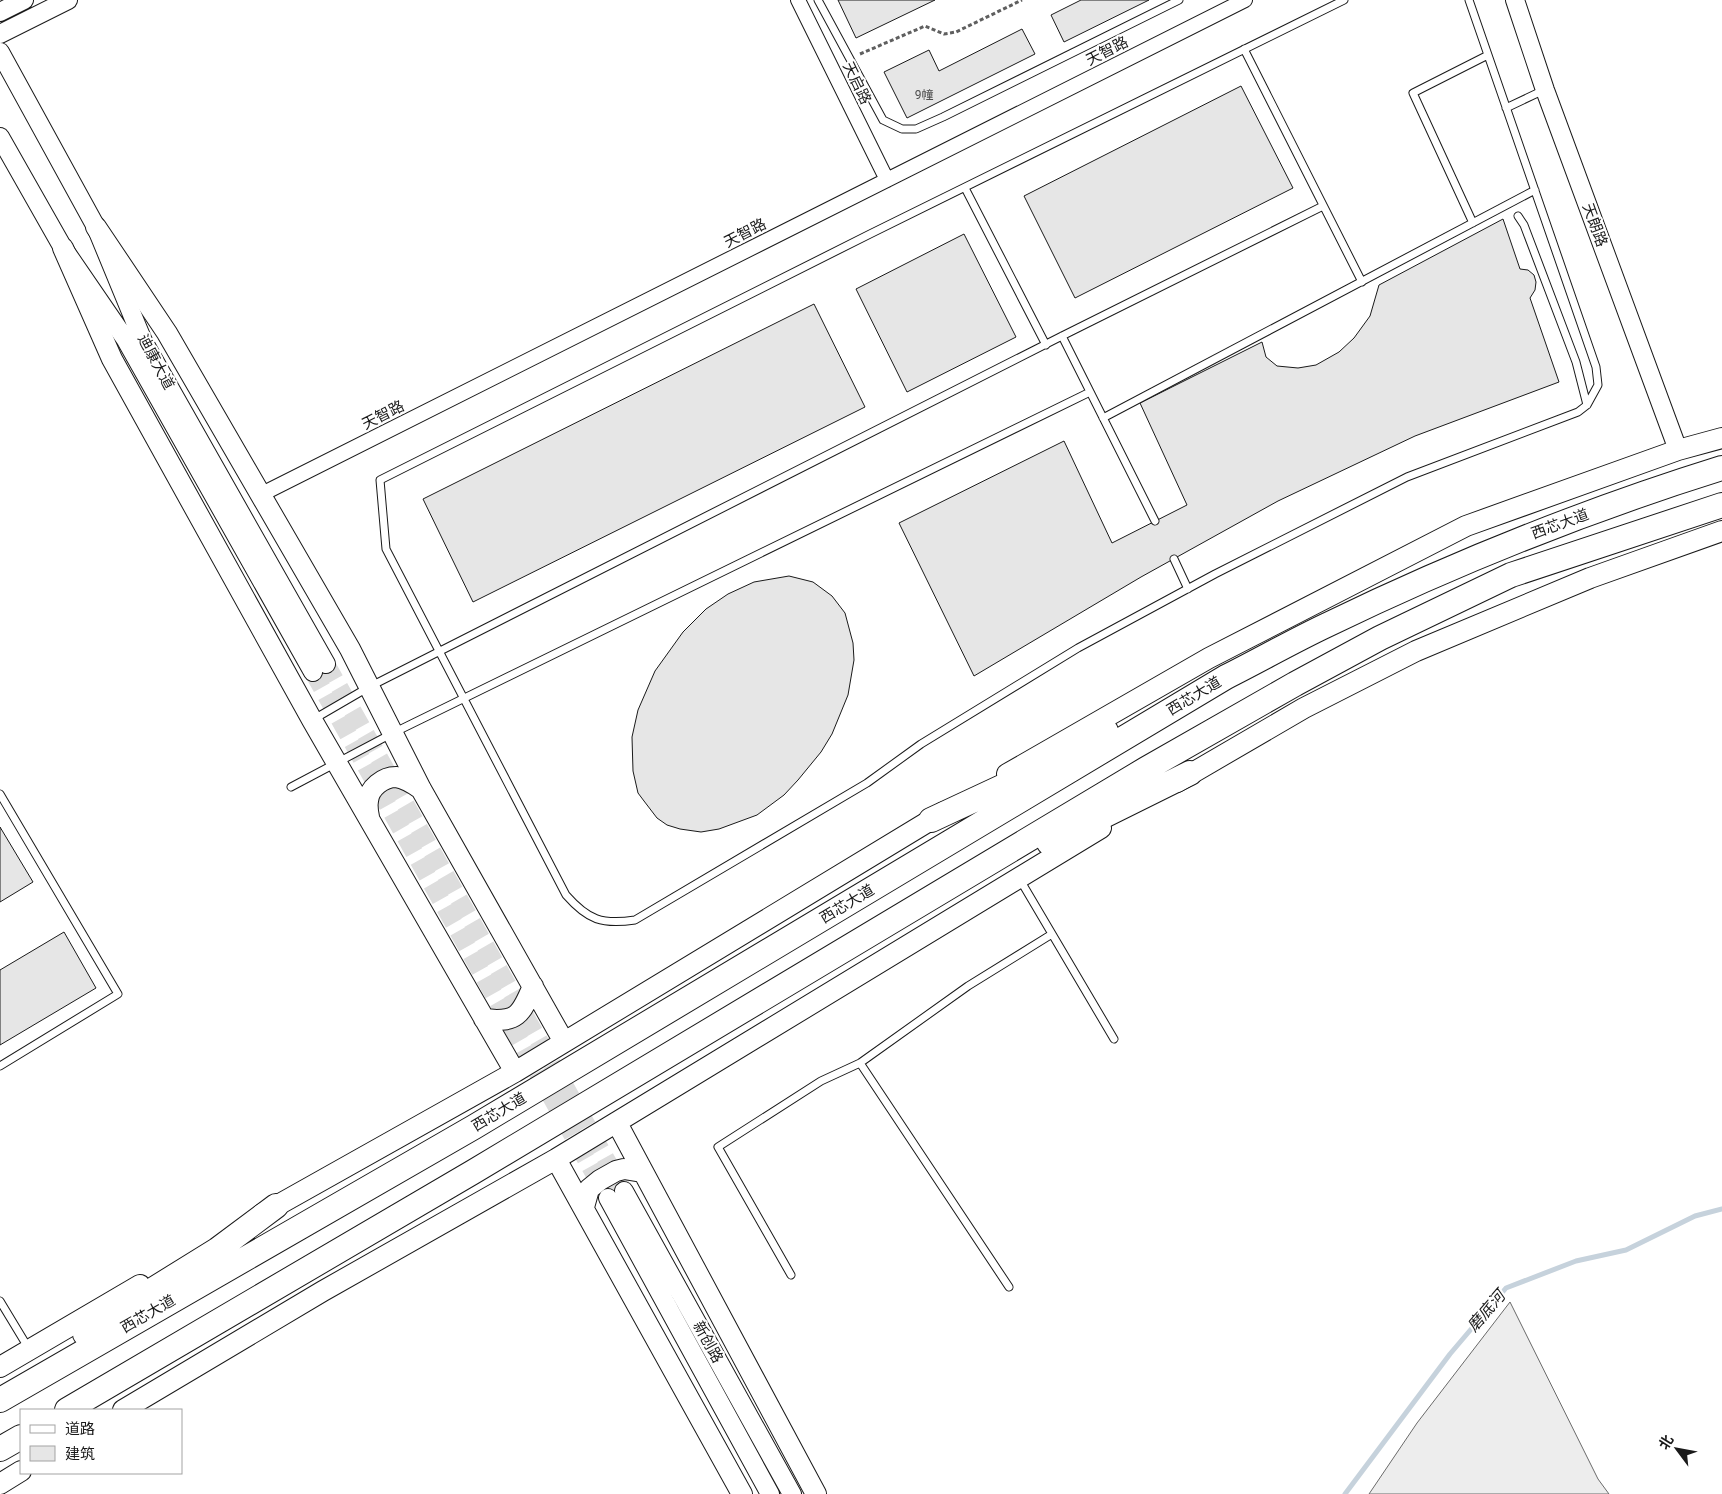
<svg xmlns="http://www.w3.org/2000/svg" width="1722" height="1494" font-family="Roboto,'Noto Sans SC',sans-serif">
<rect width="100%" height="100%" fill="#fff"/>
<path fill="#ededed" stroke="#6a6a6a" d="M1510,1302L1598,1479L1609,1494H1369L1417,1423Z"/>
<g fill="none" stroke-linecap="round" stroke-linejoin="round">
<path stroke="#c6d2dc" stroke-width="5" d="M1345,1494L1450,1354L1506,1288L1576,1261L1626,1250L1695,1216L1722,1209"/>
</g>
<path fill="#e6e6e6" stroke="#1a1a1a" d="M838,0H935L856,38Z
M1081,0H1149L1064,42L1051,15Z
M1022,29L1035,54L907,118L884,72L929,50L939,71Z
M1241,86L1293,188L1075,298L1024,196Z
M1503,219L1520,269L1528,270L1534,275L1536,282L1535,290L1530,298L1559,382L1415,436L1278,501L1141,577L974,676L899,523L1064,441L1112,543L1187,505L1140,403L1262,342L1266,357L1277,366L1298,368L1316,365L1339,352L1354,338L1370,316L1379,285Z
M964,234L1016,337L907,392L856,289Z
M814,304L865,407L473,602L423,499Z
M789,576L813,582L832,596L845,613L853,643L854,660L848,695L832,734L821,752L798,780L784,795L757,815L719,829L701,832L680,829L667,825L657,818L644,801L638,793L633,771L632,737L638,710L655,671L683,632L706,609L728,594L754,582Z
M0,827L33,882L0,902Z
M64,932L96,988L0,1045V970Z"/>
<g fill="none" stroke-linecap="round" stroke-linejoin="round">
<path stroke="#ddd" stroke-width="18" stroke-dasharray="18 9" stroke-linecap="butt" d="M326,664L624,1191
M313,672L605,1193"/>
<defs>
<path id="service" d="M818,0L883,120L902,129H916L943,117L1179,0
M1344,0L870,234L380,480L386,549L566,895C588,920 602,925 635,920L867,783L921,744L1078,648L1215,574L1407,477L1578,412L1587,405L1598,385L1596,367L1469,0
M1244,49L1362,282
M1506,108L1544,90
M965,188L1046,345
M1518,216L1524,225L1576,362L1587,405
M1473,223L1413,93L1488,55
M1062,336L1155,521
M1103,418L1535,190
M1174,559L1188,589
M314,719L369,687L1062,336L1323,206
M291,787L393,733L1090,392
M0,794L118,994L0,1066
M1019,878L1114,1039
M860,1063L1009,1287
M791,1275L718,1147L821,1081L860,1063L968,986L1052,934
M0,1301L29,1349"/>
<path id="minor" d="M798,0L887,180
M260,495L1245,0"/>
<path id="tertiary" d="M1515,0L1545,90L1678,450
M0,12L24,0
M0,34L68,0
M0,52L96,227L143,341L326,664
M0,137L63,248L126,340L313,672
M624,1191L792,1494
M608,1198L770,1494"/>
<path id="secondary" d="M96,227L167,333L350,649L421,789L564,1042
M63,248L112,359L312,720L515,1072
M1007,774L1209,658L1466,526L1678,450L1722,438
M1177,782L1304,708L1416,651L1590,578L1722,531
M369,817C368,812 367,806 368,801C369,788 383,777 396,777C405,778 414,784 421,789
M484,1019C517,1023 521,1015 533,986
M617,1123L816,1494
M556,1159L742,1494
M584,1207L589,1189L600,1180L616,1171L624,1169L642,1172
M262,1214L515,1072L944,812
M0,1367L140,1285
M123,1410L323,1291L556,1159L1101,828
M0,1484L21,1471"/>
<path id="trunk" d="M931,820L1019,779L1106,731
M1049,843L1190,773
M85,1334L125,1307L217,1250L276,1206
M0,1400L474,1127L1226,677C1260,660 1293,641 1327,625C1455,563 1587,510 1722,468
M67,1410L473,1172L1146,769L1295,684L1380,638L1511,575L1722,505
M0,1449L21,1437"/>
</defs>
<use href="#service" stroke="#1a1a1a" stroke-width="9"/>
<use href="#minor" stroke="#1a1a1a" stroke-width="16"/>
<use href="#tertiary" stroke="#1a1a1a" stroke-width="20"/>
<use href="#secondary" stroke="#1a1a1a" stroke-width="22"/>
<use href="#trunk" stroke="#1a1a1a" stroke-width="26"/>
<path stroke="#5f5f5f" stroke-width="3" stroke-dasharray="4 2.5" stroke-linecap="butt" d="M860,54L925,26L944,34L956,32L1022,0"/>
<use href="#service" stroke="#fff" stroke-width="7"/>
<use href="#minor" stroke="#fff" stroke-width="14"/>
<use href="#tertiary" stroke="#fff" stroke-width="18"/>
<use href="#secondary" stroke="#fff" stroke-width="20"/>
<use href="#trunk" stroke="#fff" stroke-width="24"/>
</g>
<g text-anchor="middle" dominant-baseline="central" stroke-width="4" stroke-linejoin="round" paint-order="stroke">
<g font-size="12" fill="#4d4d4d">
<text x="924" y="95">9幢</text>
</g>
<g font-size="15" fill="#1a1a1a" stroke="#fff">
<text transform="translate(1107 51) rotate(-27)">天智路</text>
<text transform="translate(857 83) rotate(64)">天启路</text>
<text transform="translate(1595 225) rotate(70)">天朗路</text>
<text transform="translate(745 233) rotate(-27)">天智路</text>
<text transform="translate(156 362) rotate(62)">迪康大道</text>
<text transform="translate(383 415) rotate(-27)">天智路</text>
<text transform="translate(1560 524) rotate(-20)">西芯大道</text>
<text transform="translate(1194 696) rotate(-31)">西芯大道</text>
<text transform="translate(847 904) rotate(-31)">西芯大道</text>
<text transform="translate(499 1112) rotate(-31)">西芯大道</text>
<text transform="translate(148 1314) rotate(-30)">西芯大道</text>
<text transform="translate(708 1342) rotate(61)">新创路</text>
</g>
<g font-size="16" font-style="italic" fill="#1a1a1a" stroke="#fff">
<text transform="translate(1486 1311) rotate(-49)">磨底河</text>
</g>
</g>
<rect x="20" y="1409" width="162" height="65" fill="#ffffff" stroke="#a3a3a3"/>
<rect x="30" y="1425" width="25" height="8" fill="#ffffff" stroke="#a3a3a3"/>
<text x="65" y="1434" font-size="15" fill="#1a1a1a">道路</text>
<rect x="30" y="1446" width="25" height="15" fill="#e6e6e6" stroke="#a3a3a3"/>
<text x="65" y="1459" font-size="15" fill="#1a1a1a">建筑</text>
<g transform="translate(1677 1449) rotate(302)" stroke="#ffffff" stroke-width="4" paint-order="stroke">
<path d="M0-4L9 19L0 12L-9 19Z" fill="#1a1a1a"/>
<text y="-8" font-size="14" font-weight="bold" text-anchor="middle" fill="#1a1a1a">北</text>
</g>
</svg>
